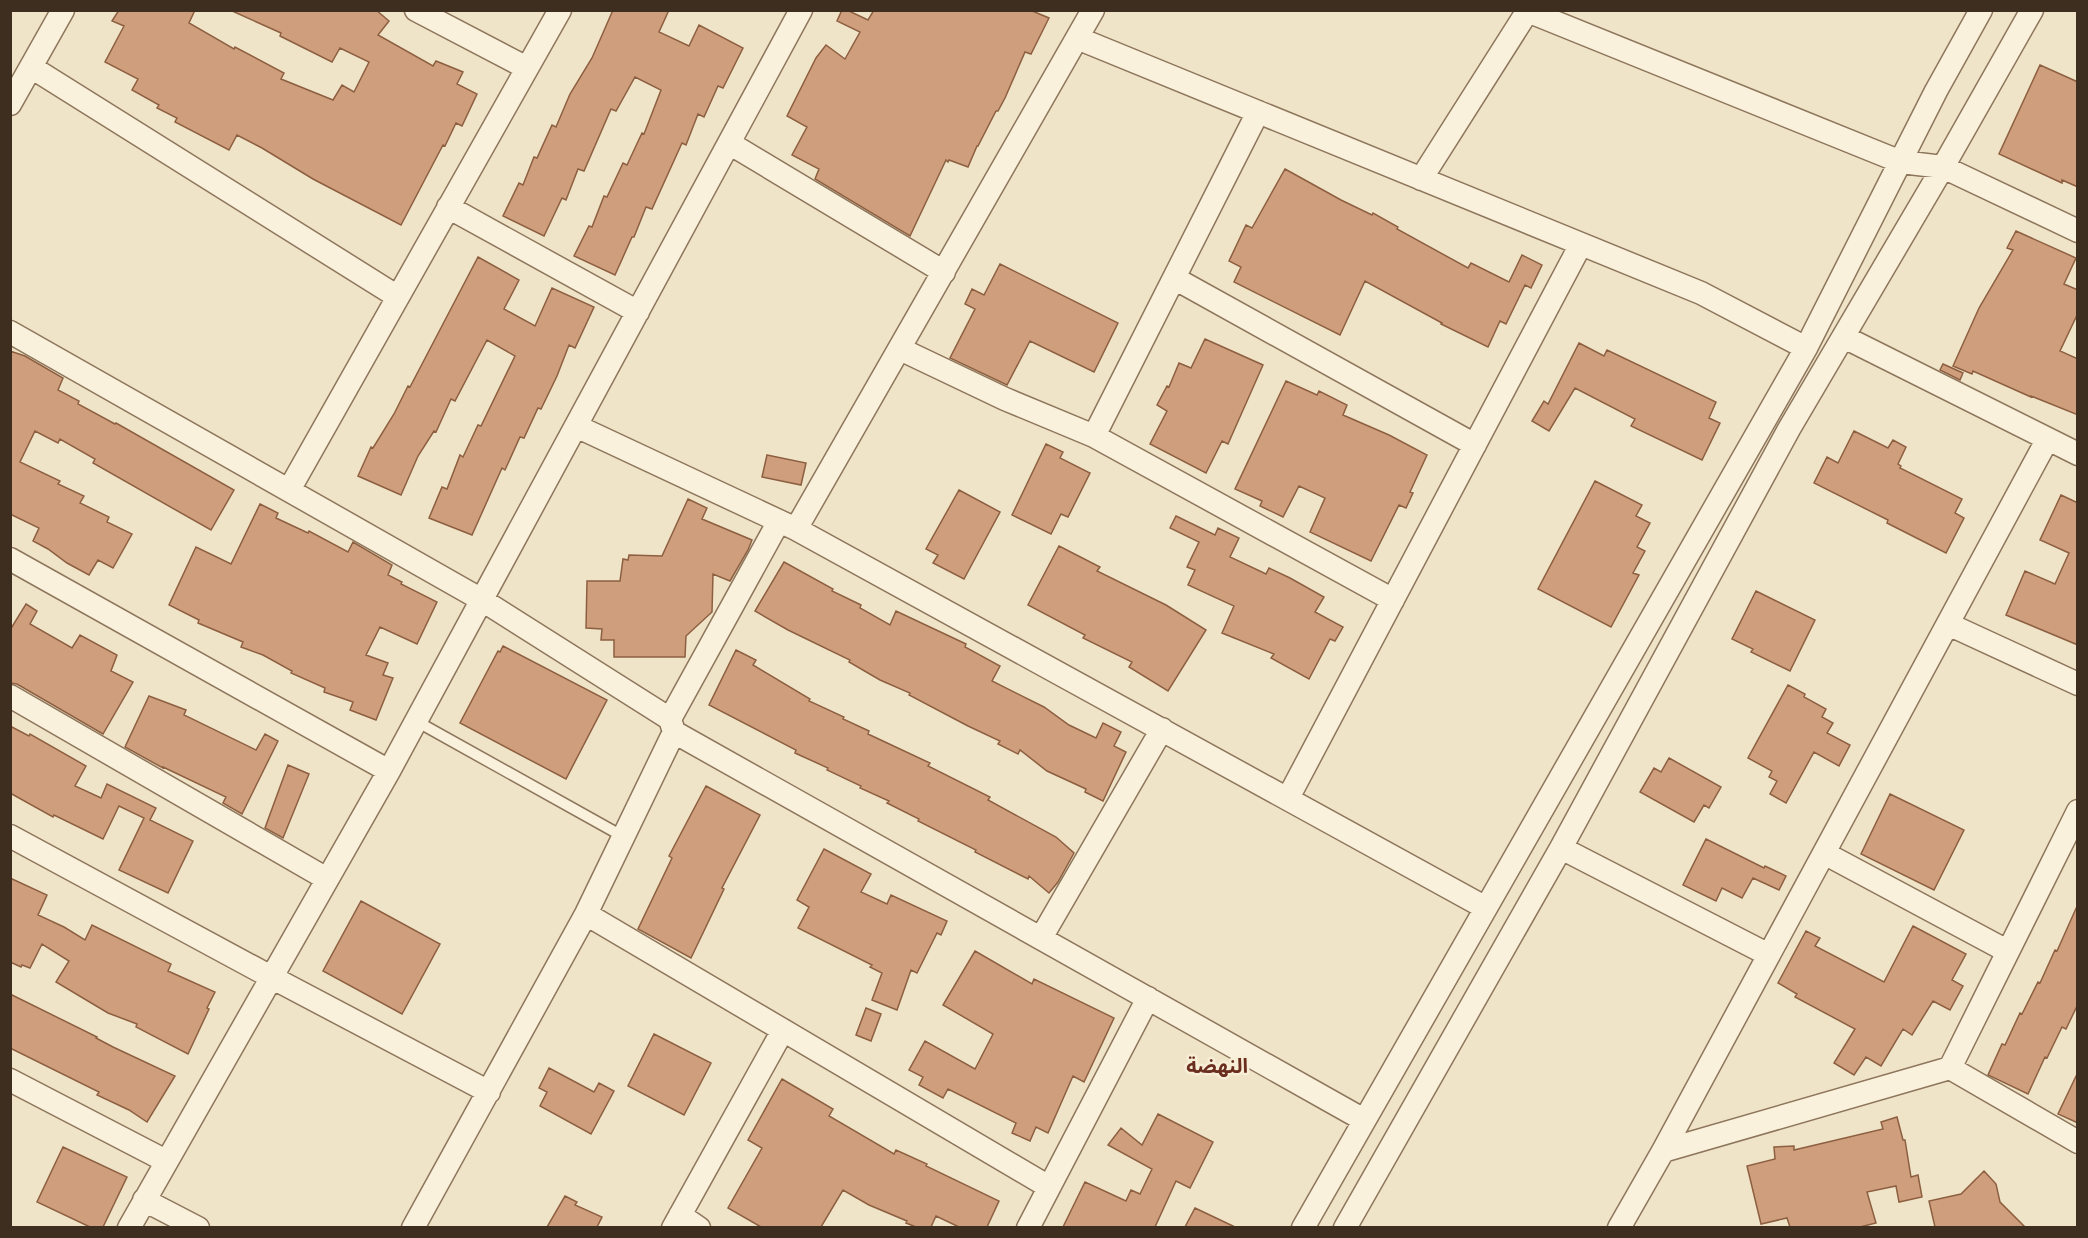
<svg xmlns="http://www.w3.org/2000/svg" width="2088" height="1238" font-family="'PT Serif','Noto Sans Arabic',serif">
<rect width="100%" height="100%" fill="#f0e4c8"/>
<path fill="#cf9f7d" stroke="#8d5f41" stroke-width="1.5" d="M119,10H195L189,23L234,49L235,47L284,73L281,79L333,100L342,85L354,92L369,62L340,48L332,62L280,36L281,33L230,10H376L389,21L378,35L433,66L436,61L463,72L457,84L477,94L462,126L456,123L445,146L443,145L401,225L313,179L262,148L237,135L229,150L175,122L177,118L157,108L159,105L132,90L138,79L105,62L124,26L112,21Z
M613,10H669L659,32L689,46L699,25L743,48L723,88L718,86L704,117L698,114L686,145L682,143L652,209L646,207L634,237H632L615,275L574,256L589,226L592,227L604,196L607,197L623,163L627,165L642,133L644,134L661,90L635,77L616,111L611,109L584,171L578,169L566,200L562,198L544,236L503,216L519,183L523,185L534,157L537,158L552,125L556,127L570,94L592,58Z
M842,10H847L868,20L874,10H1030L1049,18L1031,54L1025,52L1005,98L998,111H996L978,146H977L968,167L949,160L948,162L946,160L910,236L815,179L819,169L792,155L807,127L787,116L816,58L826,45L845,59L860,32L837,21Z
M2040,65L2078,82V187L2062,180V183L1999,154Z
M1285,169L1341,200L1372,215L1373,213L1398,227L1397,229L1468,268L1471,263L1509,282L1522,255L1542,265L1531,288L1525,285L1506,324L1500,321L1488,347L1441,324L1442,323L1365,281L1340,335L1234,282L1241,267L1229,261L1246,225L1252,228Z
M2016,231L2076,258L2064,284L2078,290V313L2060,351L2078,359V415L2031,396V397L1973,371L1972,374L1953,366L1979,308L2013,250L2007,248Z
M478,257L519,280L504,309L535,326L552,288L594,307L575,348L569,345L557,376L541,409L538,408L524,438L520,437L505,470L502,468L472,535L429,518L442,487L447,489L460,455L463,457L478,425L481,426L515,356L487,340L455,401L451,399L436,432L434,431L418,456L401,495L358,476L371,447L373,448L394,414L408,386L410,387Z
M1000,264L1118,323L1094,372L1030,341L1007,385L950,358L975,309L965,304L972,289L984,295Z
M1205,339L1263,365L1228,444L1222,441L1206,473L1150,444L1167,411L1157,405L1167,386L1169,387L1179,363L1191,368Z
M1579,343L1604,356L1607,350L1716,402L1709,418L1720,423L1702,460L1631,426L1635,419L1575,388L1549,431L1532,421L1544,401L1548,404Z
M10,351L25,356L63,378L58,390L79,401L78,404L115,424L116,423L234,490L211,530L93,463L95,459L60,439L58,443L35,431L20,462L60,481L58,484L84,496L80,503L109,517L107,522L132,534L113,568L98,560L89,575L67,563L48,549L33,541L39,528L10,514Z
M1943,364L1963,373L1960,380L1940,370Z
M1286,381L1317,395L1319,391L1347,405L1343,415L1389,435L1427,455L1410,492L1413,493L1406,508L1399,505L1371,561L1310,532L1325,498L1299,486L1283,517L1260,506L1262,501L1235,489Z
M1854,431L1888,448L1893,440L1906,447L1898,464L1901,466L1900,468L1962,499L1955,513L1964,518L1946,553L1887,523L1888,520L1814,483L1827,457L1838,463Z
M1046,444L1063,452L1060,458L1090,473L1068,517L1061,514L1051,534L1012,515Z
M767,455L806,463L801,485L762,477Z
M1595,481L1642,505L1636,516L1650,523L1637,547L1645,551L1633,573L1639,575L1611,627L1538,589Z
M959,490L1000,512L964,579L933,563L938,555L926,549Z
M2061,495L2078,503V645L2006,615L2025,571L2055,584L2069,553L2040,540Z
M688,499L707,508L702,519L752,540L748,550L730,581L713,574L712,612L686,636L685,657H614V640H601L602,629L586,628L587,581H620L623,559L628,560L629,555L662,556Z
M260,504L278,513L276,518L308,533L309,531L348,552L353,542L392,565L388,575L402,582L401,584L437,602L417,644L380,627L366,655L388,663L383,675L393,678L376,720L350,710L353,702L324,692L325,688L291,673L292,671L263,655L241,647L243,642L198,623L199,620L169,605L196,547L231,564Z
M1176,516L1215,535L1218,528L1239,538L1230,557L1266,574L1269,568L1290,578L1324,597L1315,612L1343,627L1335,641L1330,639L1309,679L1271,658L1274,654L1222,633L1234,606L1188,585L1195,570L1187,567L1199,542L1170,528Z
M1059,546L1100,567L1097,571L1166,605L1206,630L1168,691L1129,667L1132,662L1083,638L1085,635L1028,605Z
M784,562L833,589L832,591L861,605L860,608L890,625L896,611L966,644L965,647L1000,666L992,681L1044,707L1069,725L1096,738L1103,723L1121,732L1114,746L1126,752L1103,801L1085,792L1086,789L1047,771L1020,750L1018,754L998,744L1000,741L968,726L909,695L910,693L880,680L849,662L850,660L788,630L755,611Z
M1756,591L1815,620L1790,671L1751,652L1753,649L1732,639Z
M26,604L37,611L30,624L72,648L80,635L117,655L111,671L133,682L103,734L17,684L10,683V630Z
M503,646L607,700L566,779L460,723L498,651L500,652Z
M736,650L756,660L753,665L810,699L809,701L844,717L843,719L869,731L868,734L930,763L928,766L990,797L988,800L1056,837L1074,853L1058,882L1049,893L1029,876L1028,879L975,852L976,850L918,821L919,819L887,803L889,801L860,788L861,786L827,770L828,768L795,753L796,750L709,705Z
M1788,685L1805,694L1804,697L1826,709L1822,717L1833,723L1827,733L1850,745L1839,766L1814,752L1786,803L1770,794L1777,781L1769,777L1772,771L1748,758Z
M149,696L186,710L184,715L256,750L265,734L278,741L242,814L223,803L226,797L163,767V768L125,747Z
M10,726L29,736L30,734L86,766L75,786L101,798L107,784L156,808L150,820L193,841L168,893L119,870L144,818L119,806L103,839L54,815L53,817L10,793Z
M1669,758L1721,787L1709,808L1704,805L1694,822L1640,792L1654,768L1661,772Z
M288,765L309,774L283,838L265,828Z
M706,786L760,815L722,888L724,889L691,958L638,929L672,858L669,856Z
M1890,794L1964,830L1934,890L1861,854Z
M1706,839L1764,868L1765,866L1786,876L1779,890L1753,878L1742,898L1722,888L1716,901L1683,885Z
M824,849L871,874L861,892L887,904L891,895L947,921L941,935L937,933L917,973L911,970L897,1010L872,1000L882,973L870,967L872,965L798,928L809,907L797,900Z
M10,878L47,895L38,915L64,927L85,940L92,925L171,964L168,971L215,992L207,1008L209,1009L188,1054L136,1027L137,1024L108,1013L56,982L69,961L42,944L30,968L22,965L21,967L10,962Z
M361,901L440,944L402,1014L323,971Z
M2078,904V1004L2066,1029L2062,1027L2047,1058L2045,1057L2028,1094L1988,1075L2002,1044L2005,1045L2020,1013L2022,1014L2038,982L2040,983L2055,950L2057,951Z
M1913,926L1966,954L1952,980L1963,986L1950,1010L1933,1001L1912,1035L1903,1029L1881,1066L1866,1057L1854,1075L1834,1063L1855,1029L1795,997L1797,994L1778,983L1806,931L1820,938L1815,946L1884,982Z
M975,951L1032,984L1034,979L1114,1018L1084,1082L1073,1076L1048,1133L1036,1127L1030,1141L1012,1133L1016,1123L948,1089L943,1098L919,1085L923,1077L909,1070L925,1041L975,1069L993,1034L943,1005Z
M10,994L97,1037L96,1038L113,1047L175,1076L147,1122L129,1110L97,1095L99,1092L10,1048Z
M866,1008L881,1014L871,1041L856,1035Z
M654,1034L711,1063L684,1115L628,1086Z
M549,1068L594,1092L599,1083L614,1091L591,1134L540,1106L547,1092L539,1088Z
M2078,1072V1123L2058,1114Z
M782,1079L833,1109L829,1116L894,1154L896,1150L927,1164L926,1166L999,1201L987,1227H959L936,1216L931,1227H916L906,1223L907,1221L869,1205L843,1190L821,1227H761L728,1208L762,1148L748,1140Z
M1158,1114L1213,1142L1190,1188L1176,1181L1155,1227H1063L1085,1182L1126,1201L1131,1190L1140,1194L1152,1169L1108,1145L1121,1128L1142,1145Z
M1897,1117L1903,1140H1905L1911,1177L1918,1175L1922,1197L1899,1202L1896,1186L1867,1192L1876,1223L1860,1227H1790L1787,1218L1761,1224L1747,1166L1775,1159L1774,1147L1794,1146V1150L1883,1129L1881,1122Z
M63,1147L127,1177L103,1227H90L37,1202Z
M1984,1171L1996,1184L2000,1202L2025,1227H1935L1929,1201L1961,1194Z
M565,1196L577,1202L575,1205L602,1217L597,1227H547Z
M1195,1208L1235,1227H1185Z"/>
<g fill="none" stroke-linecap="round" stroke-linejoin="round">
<defs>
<path id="lane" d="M416,721L624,837"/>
<path id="street" d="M416,10L527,68
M1525,10L1901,162L1943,167L2078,231
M1077,38L1701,293L1806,348
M31,67L398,297
M10,104L63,10
M729,143L944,272
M1421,179L1527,12
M448,207L638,312
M1174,278L1475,445
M10,332L482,600L670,719L674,732L1364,1120
M1844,337L2078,454
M900,349L1005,399L1094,436L1393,600
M576,426L796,529L1486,908
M1094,436L1258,112
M289,490L560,10
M796,529L1093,10
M10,559L389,771
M1948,624L2078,684
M10,696L327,879
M670,719L779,521
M1288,798L1581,244
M10,836L271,977L489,1092
M1561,848L1769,955
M1824,853L2007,951
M586,914L1049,1187
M1041,938L1162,729
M1950,1068L2078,1142
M10,1080L166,1161
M1663,1151L1950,1068L2078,811
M144,1200L198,1228
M680,1215L699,1228
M129,1228L389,771L801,10
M413,1228L586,914L674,732
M673,1228L783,1030
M1028,1228L1148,998
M1303,1228L1806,348L1936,91L1981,10
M1345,1228L1561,848L1789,429L1943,167L2032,10
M1619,1228L1663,1151L2047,440"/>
</defs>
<use href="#lane" stroke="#8d765c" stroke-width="13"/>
<use href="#street" stroke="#8d765c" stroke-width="25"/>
<use href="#lane" stroke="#faf1dc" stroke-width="10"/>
<use href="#street" stroke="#faf1dc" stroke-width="22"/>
</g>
<g text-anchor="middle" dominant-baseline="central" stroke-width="5" stroke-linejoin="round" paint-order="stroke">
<g font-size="20" font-weight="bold" fill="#6b2e1e" stroke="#f7eed8">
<text x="1217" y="1065">النهضة</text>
</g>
</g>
<rect width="2088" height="1238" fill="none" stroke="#3d2e20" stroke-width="24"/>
</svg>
